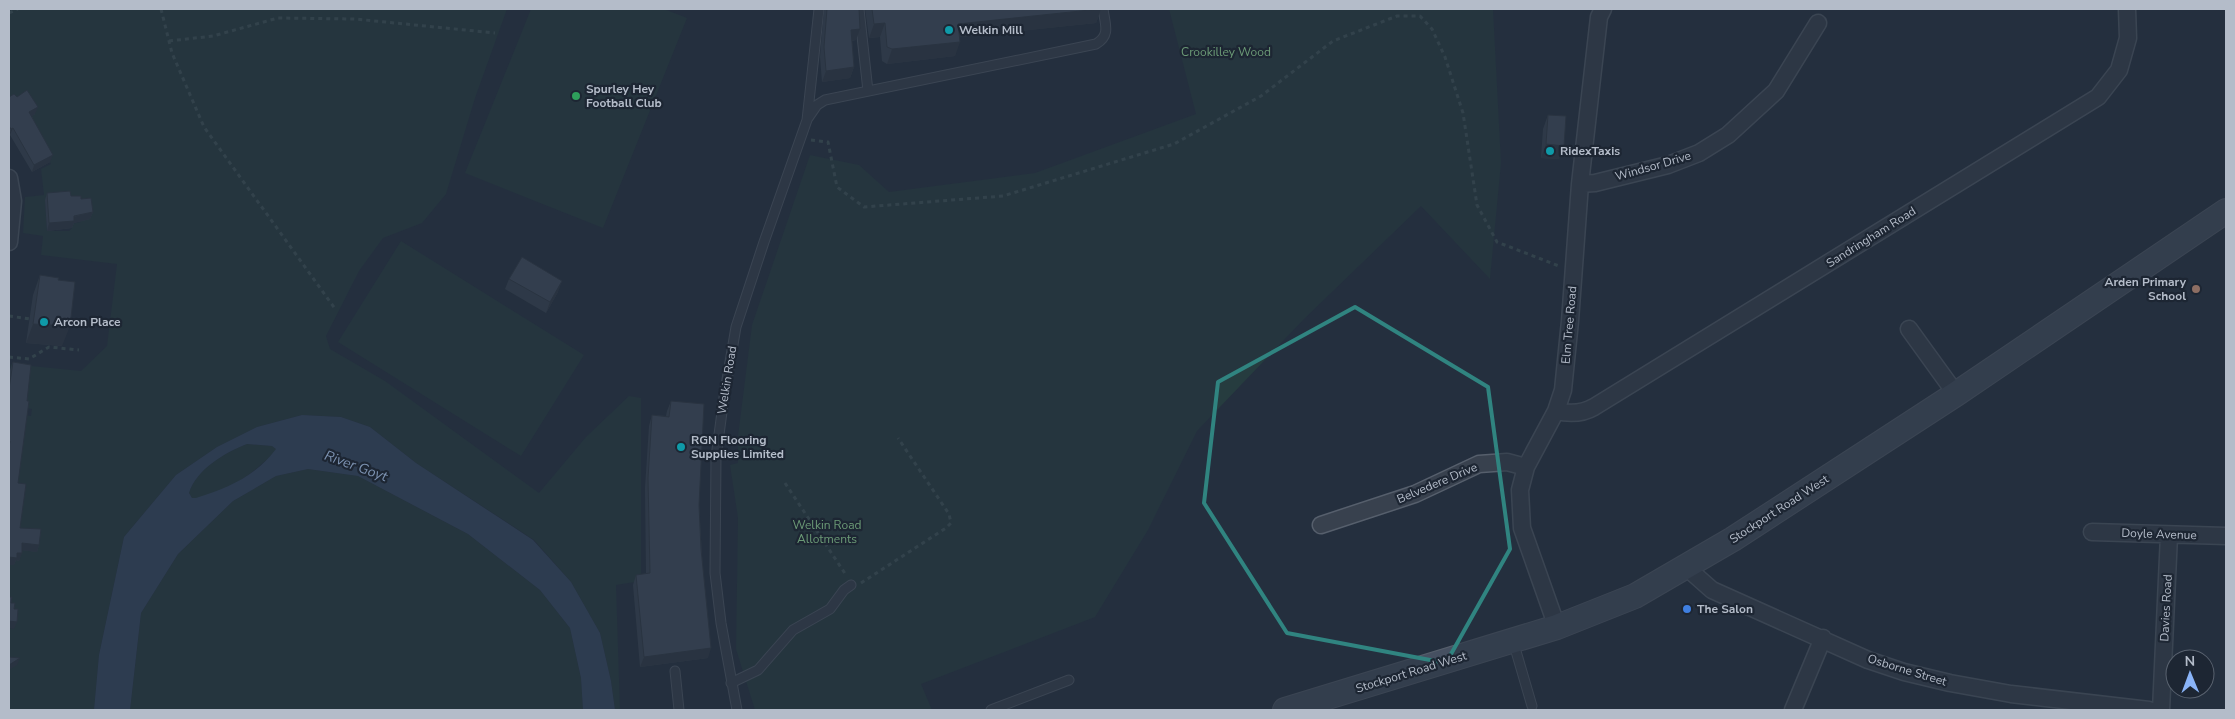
<svg xmlns="http://www.w3.org/2000/svg" width="2235" height="719" font-family="'Nunito Sans',sans-serif">
<rect width="100%" height="100%" fill="#242f3e"/>
<path fill="#263c3f" fill-rule="evenodd" d="M9,9H507L475,98L446,194L422,223L383,238L359,271L326,336L330,349L385,381L539,493L586,437L629,396L641,398V581L616,585L620,710H615L611,681L600,633L571,582L534,540L416,463L370,427L341,417L302,415L257,427L217,447L176,475L124,537L99,655L94,710H9V628L14,629L9,604V565H14L18,535L9,484V413L31,416L32,409L24,408L28,372L10,370L11,364L81,371L107,346L117,264L41,255L43,236L23,233L25,197L44,195L41,169L51,164L35,134L9,97ZM45,200L80,220L81,222L71,224L72,228L69,231H47Z
M531,9H664L687,18L603,228L465,173Z
M1169,9H1493L1501,163L1490,279L1421,206L1304,319L1197,431L1148,530L1095,617L921,684L932,710H755L736,649L738,518L730,465L738,463V436L752,325L810,155L859,165L889,192L1035,173L1196,114Z
M401,241L584,355L521,456L338,342Z
M247,444L272,446L277,449C261,468 218,501 192,498L189,493C197,469 224,453 247,444Z
M308,469L358,476L468,534L540,590L570,628L581,678L583,710H130L141,613L178,554L233,501L276,476Z"/>
<path fill="#394c67" fill-rule="evenodd" d="M302,415L341,417L370,427L416,463L533,540L571,582L600,633L611,681L615,710H583L581,678L570,628L540,590L468,534L358,476L308,469L276,476L233,501L178,554L141,613L130,710H94L99,655L124,537L176,475L217,447L257,427ZM247,444L272,446L276,449C256,476 228,488 196,498H192L189,493C197,469 224,453 247,444Z"/>
<g fill="none" stroke-linecap="round" stroke-linejoin="round">
<defs>
<path id="lane" d="M859,9L868,91
M808,118L817,105L825,100L1096,44C1111,35 1105,24 1103,9
M1513,641L1532,706
M675,671L679,710
M731,683L758,670L793,630L830,609L844,590L851,585
M737,710L721,623L715,573L716,457L724,397L736,327L764,242L807,120L819,9
M991,710L1069,680"/>
<path id="street" d="M9,178L13,201L9,242
M1580,184L1595,183L1668,165L1699,153L1728,135L1776,91L1818,23
M1909,329L1956,394
M1556,411C1569,414 1582,414 1594,407L2098,97L2119,70L2128,38L2127,9
M1321,525L1415,494L1479,464L1507,462L1526,467
M2092,532L2226,536
M1686,567L1712,590L1868,660L1904,672L1950,683L2011,694L2149,710
M1557,627L1522,528L1520,490L1526,467L1556,411L1563,390L1570,321L1580,184L1599,17L1603,9
M1793,710L1823,638
M2161,710L2169,535"/>
<path id="secondary" d="M1285,710L1557,627L1635,596L1733,539L1956,394L2226,211"/>
</defs>
<use href="#lane" stroke="#565f6c" stroke-width="11"/>
<use href="#street" stroke="#565f6c" stroke-width="19"/>
<use href="#secondary" stroke="#565f6c" stroke-width="26"/>
<path stroke="#44595c" stroke-width="3" stroke-dasharray="4 4" stroke-linecap="butt" d="M161,9L172,53L204,127L336,310
M9,13L18,9
M169,41L213,36L278,18L355,19L495,33
M811,140L828,142L837,187L864,207L1003,196L1174,144L1261,96L1333,41L1397,16H1420L1432,29L1445,57L1463,113L1477,205L1497,242L1559,266
M9,316L30,319
M9,357L29,359L49,347L79,350
M785,483L846,575
M861,583L946,528L951,523L949,514L898,438"/>
<use href="#lane" stroke="#38414e" stroke-width="9"/>
<use href="#street" stroke="#38414e" stroke-width="16"/>
<use href="#secondary" stroke="#465061" stroke-width="24"/>
</g>
<path fill="#3b4654" d="M824,9H859L856,40L852,41L854,67L850,78L822,82L820,57Z
M865,9H1101L1096,23L959,37L955,56L887,64L882,61L880,37L869,38Z
M9,97H17L35,114L32,116L50,162L32,172L10,135L9,136Z
M1548,115L1559,159L1541,158L1543,129Z
M47,193L71,196L81,199L93,212L90,219L74,223L72,228L47,231L45,200Z
M40,275L62,346L26,343L33,295Z
M509,279L558,292L546,313L505,289Z
M13,362L20,528L39,545L37,552L22,550L19,561L16,560L14,565H9V379L10,370Z
M671,401L699,505L708,658L640,667L633,585L636,575L646,574L645,488L649,426L652,415L666,416L667,411Z"/>
<path fill="#303945" d="M1101,9L1096,23L953,38L958,24Z
M885,23L880,37L869,38L874,24Z
M860,29L856,40L847,41L851,30Z
M960,42L955,56L887,64L892,49Z
M854,67L850,78L822,82L826,71Z
M38,107L35,114L27,120L29,112Z
M13,128L10,135L9,136L11,129Z
M1546,144L1564,146L1559,159L1541,158Z
M53,155L50,162L32,172L34,165Z
M93,212L90,219L74,223L72,228L47,231L49,223Z
M562,281L558,292L546,313L550,302Z
M33,324L70,326L62,346L26,343Z
M22,543L39,545L37,552L20,550Z
M17,553H22L19,561L16,560L14,565H9V557Z
M9,621L17,622L14,629L9,628Z
M711,648L708,658L640,667L644,657Z
M20,658L17,665L9,670V665Z"/>
<path fill="#455162" stroke="#303945" d="M827,9H859L860,29L851,30L854,67L826,71L824,47Z
M872,9H1099L958,24L960,42L892,49L887,47L885,23L874,24Z
M27,90L38,107L29,112L53,155L34,165L13,128L11,129L9,126V97L14,94L17,97Z
M1548,115L1566,116L1564,146L1546,144Z
M70,191L71,196H81V199L91,198L93,212L74,216V221L49,223L47,193Z
M522,257L562,281L550,302L509,279Z
M40,275L59,278L58,280L75,282L70,326L33,324Z
M13,362L31,365L27,401H29L18,483L26,484L20,528L41,529L39,545L22,543V553H17V558L9,557V447L10,441H9V389Z
M671,401L704,404L699,505L701,549L711,648L644,657L636,575L650,573L648,478L652,415L669,417Z
M9,597H12L11,603H15L14,609H18L17,622L9,621Z
M9,657L20,658L9,665Z"/>
<path d="M0 0H2235V719H0ZM1355,307L1488,387L1510,549L1446,663L1287,633L1204,503L1218,382Z" fill="#242f3e" fill-opacity=".55" fill-rule="evenodd"/>
<path fill="none" stroke="#308480" stroke-width="4" stroke-linejoin="round" d="M1355,307L1488,387L1510,549L1446,663L1287,633L1204,503L1218,382Z"/>
<g fill="#0f9aa8" stroke="#1d2633" stroke-width="2">
<circle cx="949" cy="30" r="5"/>
<circle cx="1550" cy="151" r="5"/>
<circle cx="44" cy="322" r="5"/>
<circle cx="681" cy="447" r="5"/>
</g>
<circle fill="#2e9e5b" stroke="#1d2633" stroke-width="2" cx="576" cy="96" r="5"/>
<circle fill="#8d6e63" stroke="#1d2633" stroke-width="2" cx="2196" cy="289" r="5"/>
<circle fill="#3f7fe0" stroke="#1d2633" stroke-width="2" cx="1687" cy="609" r="5"/>
<g text-anchor="middle" dominant-baseline="central" stroke-width="4.5" stroke-linejoin="round" paint-order="stroke">
<g font-size="12" font-weight="bold" fill="#b4bcc9" stroke="#1d2633" text-anchor="start">
<text x="959" y="30">Welkin Mill</text>
<text x="586" y="89">Spurley Hey<tspan x="586" dy="14">Football Club</tspan></text>
<text x="1560" y="151">RidexTaxis</text>
<text x="2186" y="282" text-anchor="end">Arden Primary<tspan x="2186" dy="14">School</tspan></text>
<text x="54" y="322">Arcon Place</text>
<text x="691" y="440">RGN Flooring<tspan x="691" dy="14">Supplies Limited</tspan></text>
<text x="1697" y="609">The Salon</text>
</g>
<g font-size="12" fill="#6b9a76" stroke="#1d2633">
<text x="1226" y="52">Crookilley Wood</text>
<text x="827" y="525">Welkin Road<tspan x="827" dy="14">Allotments</tspan></text>
</g>
<g font-size="12" fill="#b4bcc9" stroke="#1d2633">
<text transform="translate(1653 166) rotate(-16)">Windsor Drive</text>
<text transform="translate(1871 237) rotate(-32)">Sandringham Road</text>
<text transform="translate(1569 325) rotate(-85)">Elm Tree Road</text>
<text transform="translate(727 380) rotate(-81)">Welkin Road</text>
<text transform="translate(1437 483) rotate(-23)">Belvedere Drive</text>
<text transform="translate(1779 509) rotate(-33)">Stockport Road West</text>
<text transform="translate(2159 534) rotate(2)">Doyle Avenue</text>
<text transform="translate(2166 608) rotate(-87)">Davies Road</text>
<text transform="translate(1907 670) rotate(17)">Osborne Street</text>
<text transform="translate(1411 672) rotate(-17)">Stockport Road West</text>
</g>
<g font-size="14" font-style="italic" fill="#7c92b1" stroke="#1d2633">
<text transform="translate(356 466) rotate(20)">River Goyt</text>
</g>
</g>
<rect width="2235" height="719" fill="none" stroke="#b4bcc9" stroke-width="20"/>
<g transform="translate(2190 674) rotate(359)"><circle r="24" fill="#1d2633" stroke="#59626f"/>
<path d="M0-4L9 19L0 12L-9 19Z" fill="#8ab4f8"/>
<text y="-8" font-size="14" font-weight="bold" text-anchor="middle" fill="#b4bcc9">N</text>
</g>
</svg>
